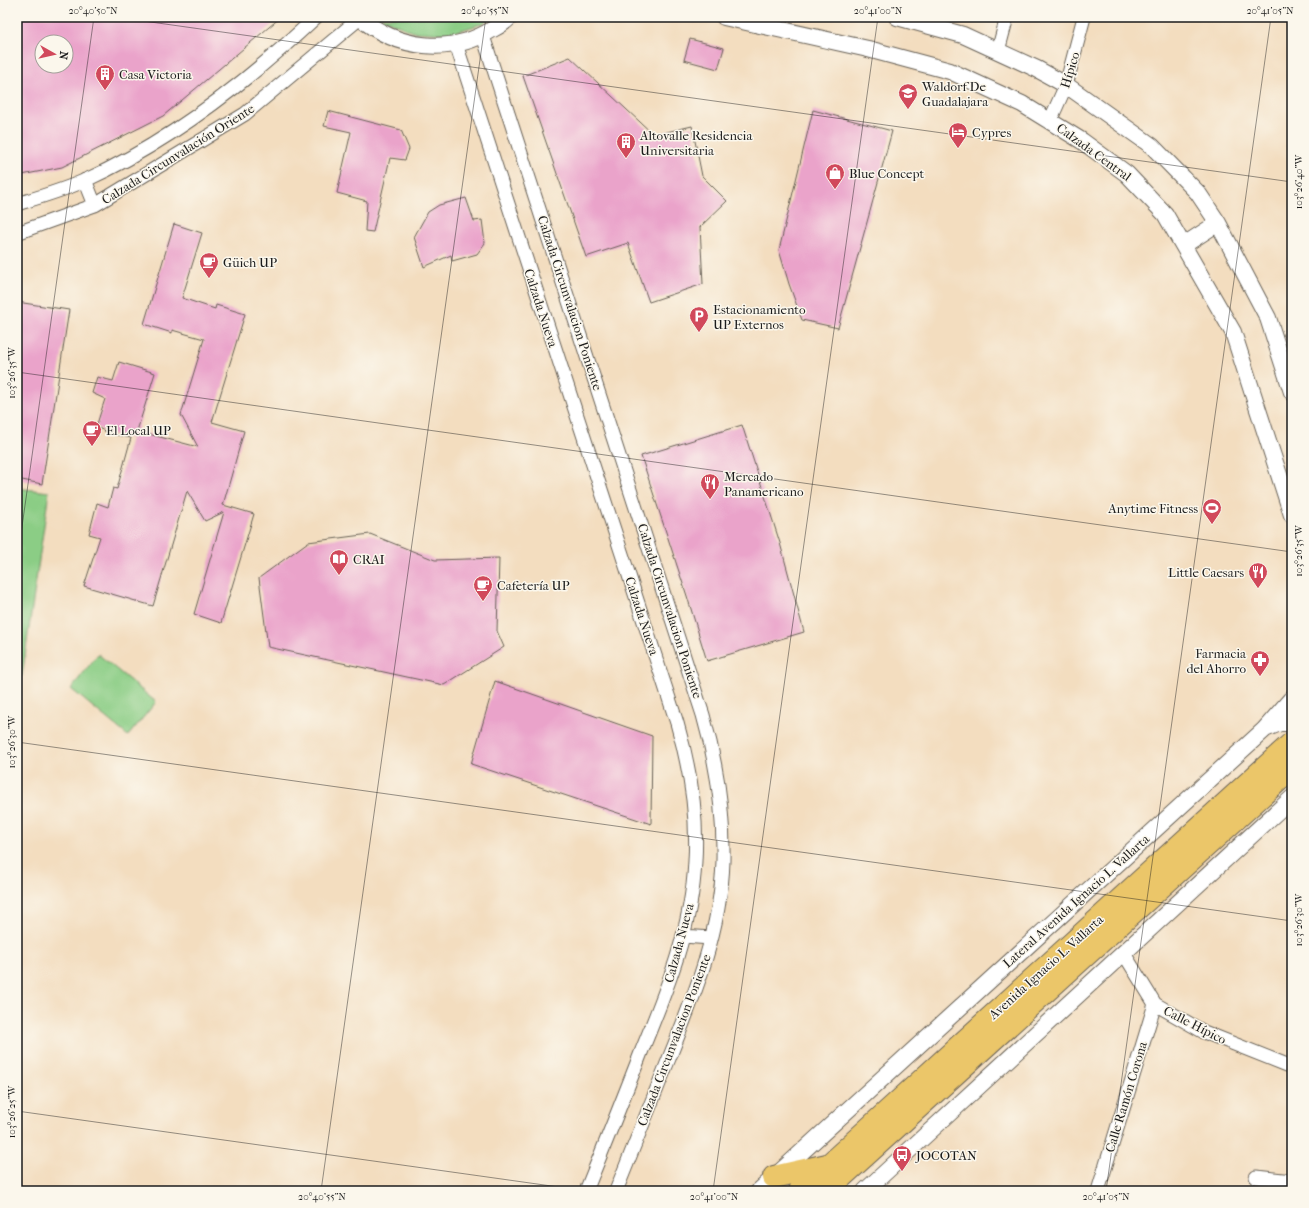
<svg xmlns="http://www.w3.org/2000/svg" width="1309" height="1208" font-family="'IM FELL French Canon',serif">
<rect width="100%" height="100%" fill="#fbf7ec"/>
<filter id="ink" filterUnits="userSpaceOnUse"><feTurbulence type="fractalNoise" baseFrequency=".025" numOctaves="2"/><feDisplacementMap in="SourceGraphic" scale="8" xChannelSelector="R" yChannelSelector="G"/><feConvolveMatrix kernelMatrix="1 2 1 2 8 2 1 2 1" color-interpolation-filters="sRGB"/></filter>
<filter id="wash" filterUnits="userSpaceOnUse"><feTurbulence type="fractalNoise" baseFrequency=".012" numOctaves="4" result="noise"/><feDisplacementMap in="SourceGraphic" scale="16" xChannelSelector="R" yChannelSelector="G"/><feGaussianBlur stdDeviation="0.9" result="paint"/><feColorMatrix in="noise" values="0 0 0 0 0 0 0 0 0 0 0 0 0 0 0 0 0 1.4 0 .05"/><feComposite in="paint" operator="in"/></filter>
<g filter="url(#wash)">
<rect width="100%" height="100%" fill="#f3ddbf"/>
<path fill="#8bcd85" stroke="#547450" d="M378,17H491L482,24L448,34L413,32Z
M17,488L49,492L22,676L17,675Z
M98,654L156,702L128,736L71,689Z"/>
<g id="blocks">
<path fill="#eaa3ca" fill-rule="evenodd" d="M17,17H281L163,116L62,167L17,176ZM42,42H66V66H42Z
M690,39L724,48L718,69L684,60Z
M570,57L654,135L692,126L702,176L727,201L700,227L703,284L649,302L628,243L586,257L523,76Z
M813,110L892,131L838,328L802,320L789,284L779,250Z
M328,111L401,130L409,149L405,160L390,158L373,232L365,231L367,201L337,193L351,132L324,126Z
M466,198L474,221L482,220L485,243L477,254L452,261L451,255L424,267L414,237L428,212L439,205Z
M174,224L202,233L182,298L215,309L216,305L245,314L212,422L244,431L223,505L254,514L221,623L194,614L224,512L205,521L187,491L153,606L84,586L100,537L89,534L97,503L108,507L113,488L117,489L131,438L111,434L96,427L105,399L92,393L97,377L113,381L119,362L155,373L137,431L198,447L181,415L204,339L172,330V333L144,324Z
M17,302L69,310L42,484L17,479Z
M742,425L780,543L804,632L707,661L687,596L641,456Z
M370,534L435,560L499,558L497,631L504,647L444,685L268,647L259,578L308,542Z
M495,681L652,736L651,824L471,764Z"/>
</g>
</g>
<g filter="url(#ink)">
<use href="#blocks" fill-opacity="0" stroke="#676055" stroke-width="1"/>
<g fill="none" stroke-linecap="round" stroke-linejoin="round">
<defs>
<path id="minor" d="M483,36L703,715C717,764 724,811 723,861C721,929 695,994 670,1056C652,1101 634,1146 616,1191
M456,44L677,723C690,768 698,814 695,861C692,928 667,989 642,1050C624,1097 605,1144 586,1191
M998,51L1007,17
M1050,121L1066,85L1084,17
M85,180L95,205
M17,204C40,197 64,190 86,180C172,141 248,81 316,17
M17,233L95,205L245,114L360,18
M683,936L711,938
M1123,952L1155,1004L1204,1032L1292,1067
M1256,1177L1292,1181
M1098,1191L1155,1004"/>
<path id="tertiary" d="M359,17C397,49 450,56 493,29C499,26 505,22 510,17
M724,17L868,49L950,71L1022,104L1082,141L1127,174L1165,214L1233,332L1292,515
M897,17L963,35L1037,69L1066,85L1152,146L1198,193L1218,223L1268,318L1292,392
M1184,245L1218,223
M1265,729L1280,723H1292
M759,1191L1264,730L1292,698
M865,1191L1292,798"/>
<path id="trunk" d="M774,1177L827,1165
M800,1191L1292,743
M826,1191L1292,768"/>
</defs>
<use href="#minor" stroke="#676055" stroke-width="15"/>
<use href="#tertiary" stroke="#676055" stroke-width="18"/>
<use href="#trunk" stroke="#676055" stroke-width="24"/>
<use href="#minor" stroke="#fff" stroke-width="13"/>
<use href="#tertiary" stroke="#fff" stroke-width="16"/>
<use href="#trunk" stroke="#ebc669" stroke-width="22"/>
</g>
</g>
<path fill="none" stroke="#1c1c1c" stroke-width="1" stroke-opacity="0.45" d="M115,17L1292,182M17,372L1292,552M17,562L94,17M17,742L1292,921M17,1111L587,1191M321,1191L486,17M713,1191L878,17M1106,1191L1271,17"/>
<defs>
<symbol id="building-pin" viewBox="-11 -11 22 30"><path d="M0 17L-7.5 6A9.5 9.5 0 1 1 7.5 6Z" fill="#d1495b" stroke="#fbf7ec"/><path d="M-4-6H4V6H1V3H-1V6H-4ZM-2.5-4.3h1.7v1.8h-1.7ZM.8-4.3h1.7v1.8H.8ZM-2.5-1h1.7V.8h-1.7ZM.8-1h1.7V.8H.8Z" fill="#fff"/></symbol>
<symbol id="school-pin" viewBox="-11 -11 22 30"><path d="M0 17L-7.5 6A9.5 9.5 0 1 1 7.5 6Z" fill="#d1495b" stroke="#fbf7ec"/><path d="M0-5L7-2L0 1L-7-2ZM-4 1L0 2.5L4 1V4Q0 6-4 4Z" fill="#fff"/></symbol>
<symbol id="hotel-pin" viewBox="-11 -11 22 30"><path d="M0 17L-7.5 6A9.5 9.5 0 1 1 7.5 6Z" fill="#d1495b" stroke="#fbf7ec"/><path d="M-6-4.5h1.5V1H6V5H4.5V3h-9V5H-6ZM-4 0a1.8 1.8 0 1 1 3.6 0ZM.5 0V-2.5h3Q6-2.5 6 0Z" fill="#fff"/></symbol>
<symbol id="shop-pin" viewBox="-11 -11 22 30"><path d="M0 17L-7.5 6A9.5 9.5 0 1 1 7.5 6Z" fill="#d1495b" stroke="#fbf7ec"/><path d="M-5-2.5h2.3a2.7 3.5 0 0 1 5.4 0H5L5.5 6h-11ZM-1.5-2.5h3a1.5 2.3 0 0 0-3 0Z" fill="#fff"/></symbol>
<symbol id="cafe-pin" viewBox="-11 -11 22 30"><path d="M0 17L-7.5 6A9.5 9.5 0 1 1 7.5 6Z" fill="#d1495b" stroke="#fbf7ec"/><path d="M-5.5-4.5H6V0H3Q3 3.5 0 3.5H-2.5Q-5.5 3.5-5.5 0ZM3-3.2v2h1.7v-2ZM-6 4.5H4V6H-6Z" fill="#fff"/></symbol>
<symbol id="parking-pin" viewBox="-11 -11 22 30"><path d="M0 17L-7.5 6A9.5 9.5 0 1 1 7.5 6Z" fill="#d1495b" stroke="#fbf7ec"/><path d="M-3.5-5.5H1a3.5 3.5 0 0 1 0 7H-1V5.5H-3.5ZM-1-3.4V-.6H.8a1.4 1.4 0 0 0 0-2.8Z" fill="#fff"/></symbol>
<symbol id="restaurant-pin" viewBox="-11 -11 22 30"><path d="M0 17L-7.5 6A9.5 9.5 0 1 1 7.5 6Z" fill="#d1495b" stroke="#fbf7ec"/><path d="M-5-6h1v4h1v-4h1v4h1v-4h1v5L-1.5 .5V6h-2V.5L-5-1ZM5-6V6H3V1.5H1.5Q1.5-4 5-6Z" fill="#fff"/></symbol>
<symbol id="stadium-pin" viewBox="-11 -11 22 30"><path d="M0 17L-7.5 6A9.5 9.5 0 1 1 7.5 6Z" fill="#d1495b" stroke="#fbf7ec"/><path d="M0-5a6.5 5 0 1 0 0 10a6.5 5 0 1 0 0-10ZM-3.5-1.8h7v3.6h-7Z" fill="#fff"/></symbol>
<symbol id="library-pin" viewBox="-11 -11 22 30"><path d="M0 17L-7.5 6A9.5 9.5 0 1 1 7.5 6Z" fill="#d1495b" stroke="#fbf7ec"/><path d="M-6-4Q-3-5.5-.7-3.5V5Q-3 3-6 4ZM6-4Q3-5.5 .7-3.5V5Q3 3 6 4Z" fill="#fff"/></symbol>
<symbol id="pharmacy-pin" viewBox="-11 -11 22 30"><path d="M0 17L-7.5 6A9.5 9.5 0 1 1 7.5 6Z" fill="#d1495b" stroke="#fbf7ec"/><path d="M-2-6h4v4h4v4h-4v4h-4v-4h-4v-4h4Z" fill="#fff"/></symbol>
<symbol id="bus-pin" viewBox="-11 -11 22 30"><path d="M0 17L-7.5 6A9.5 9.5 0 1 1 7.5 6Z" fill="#d1495b" stroke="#fbf7ec"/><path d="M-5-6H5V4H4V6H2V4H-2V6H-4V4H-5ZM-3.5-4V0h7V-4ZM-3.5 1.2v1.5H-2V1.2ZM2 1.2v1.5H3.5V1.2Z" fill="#fff"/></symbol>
</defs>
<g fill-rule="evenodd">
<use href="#building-pin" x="94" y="63" width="22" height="30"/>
<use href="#school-pin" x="897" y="82" width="22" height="30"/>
<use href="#hotel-pin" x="947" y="121" width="22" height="30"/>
<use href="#building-pin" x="615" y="131" width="22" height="30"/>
<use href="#shop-pin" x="824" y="162" width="22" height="30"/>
<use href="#cafe-pin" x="198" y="251" width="22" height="30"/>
<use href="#parking-pin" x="688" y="305" width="22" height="30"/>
<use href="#cafe-pin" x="81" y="419" width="22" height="30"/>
<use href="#restaurant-pin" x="699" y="472" width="22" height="30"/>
<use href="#stadium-pin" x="1201" y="497" width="22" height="30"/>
<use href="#library-pin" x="328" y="548" width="22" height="30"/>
<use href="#restaurant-pin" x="1247" y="561" width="22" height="30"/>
<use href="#cafe-pin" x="472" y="574" width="22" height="30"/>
<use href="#pharmacy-pin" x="1249" y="649" width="22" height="30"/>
<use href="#bus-pin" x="891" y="1144" width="22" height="30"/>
</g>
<g text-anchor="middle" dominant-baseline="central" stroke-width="3" stroke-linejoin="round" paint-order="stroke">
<g font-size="13" fill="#1c1c1c" stroke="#fbf7ec">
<text transform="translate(1070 70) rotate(-73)">Hípico</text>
<text transform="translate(1094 152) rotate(36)">Calzada Central</text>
<text transform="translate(178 154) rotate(-32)">Calzada Circunvalación Oriente</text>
<text transform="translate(570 303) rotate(72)">Calzada Circunvalacion Poniente</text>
<text transform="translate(541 308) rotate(72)">Calzada Nueva</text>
<text transform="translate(670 611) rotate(72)">Calzada Circunvalacion Poniente</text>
<text transform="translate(642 616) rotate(72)">Calzada Nueva</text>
<text transform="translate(1076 901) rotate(-42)">Lateral Avenida Ignacio L. Vallarta</text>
<text transform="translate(679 943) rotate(-75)">Calzada Nueva</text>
<text transform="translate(1046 967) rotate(-42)">Avenida Ignacio L. Vallarta</text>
<text transform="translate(1195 1025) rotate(27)">Calle Hípico</text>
<text transform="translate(674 1040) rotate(-69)">Calzada Circunvalacion Poniente</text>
<text transform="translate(1126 1097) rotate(-73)">Calle Ramón Corona</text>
</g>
<g font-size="13" fill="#1c1c1c" stroke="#fbf7ec" text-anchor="start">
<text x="119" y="74">Casa Victoria</text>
<text x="922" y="86">Waldorf De<tspan x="922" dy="15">Guadalajara</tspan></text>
<text x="972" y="132">Cypres</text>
<text x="640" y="135">Altovalle Residencia<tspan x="640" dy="15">Universitaria</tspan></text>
<text x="849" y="173">Blue Concept</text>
<text x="223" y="262">Güich UP</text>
<text x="713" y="309">Estacionamiento<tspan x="713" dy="15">UP Externos</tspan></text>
<text x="106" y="430">El Local UP</text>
<text x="724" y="476">Mercado<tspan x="724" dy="15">Panamericano</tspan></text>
<text x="1198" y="508" text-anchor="end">Anytime Fitness</text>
<text x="353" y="559">CRAI</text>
<text x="1244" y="572" text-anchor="end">Little Caesars</text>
<text x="497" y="585">Cafetería UP</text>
<text x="1246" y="653" text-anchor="end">Farmacia<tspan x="1246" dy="15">del Ahorro</tspan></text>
<text x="916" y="1155">JOCOTAN</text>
</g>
</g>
<rect width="1309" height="1208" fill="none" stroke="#fbf7ec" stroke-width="44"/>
<g transform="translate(54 54) rotate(98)"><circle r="19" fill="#fbf7ec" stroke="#a29f99"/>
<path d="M0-3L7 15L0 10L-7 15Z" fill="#d1495b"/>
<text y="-6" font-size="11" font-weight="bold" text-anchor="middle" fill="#1c1c1c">N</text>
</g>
<rect x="22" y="22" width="1265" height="1164" fill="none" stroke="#1c1c1c" stroke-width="1.5"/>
<g font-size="10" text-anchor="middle" fill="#1c1c1c">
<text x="93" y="14">20°40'50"N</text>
<text x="485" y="14">20°40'55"N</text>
<text x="878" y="14">20°41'00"N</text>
<text x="1270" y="14">20°41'05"N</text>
<text transform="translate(1298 182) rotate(-90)" y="4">103°26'40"W</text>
<text transform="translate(11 373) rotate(-90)" y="4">103°26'35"W</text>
<text transform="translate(1298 551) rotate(-90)" y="4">103°26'35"W</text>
<text transform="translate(11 742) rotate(-90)" y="4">103°26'30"W</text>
<text transform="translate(1298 920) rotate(-90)" y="4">103°26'30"W</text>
<text transform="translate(11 1112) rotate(-90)" y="4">103°26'25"W</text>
<text x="322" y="1200">20°40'55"N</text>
<text x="714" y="1200">20°41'00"N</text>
<text x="1106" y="1200">20°41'05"N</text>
</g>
</svg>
